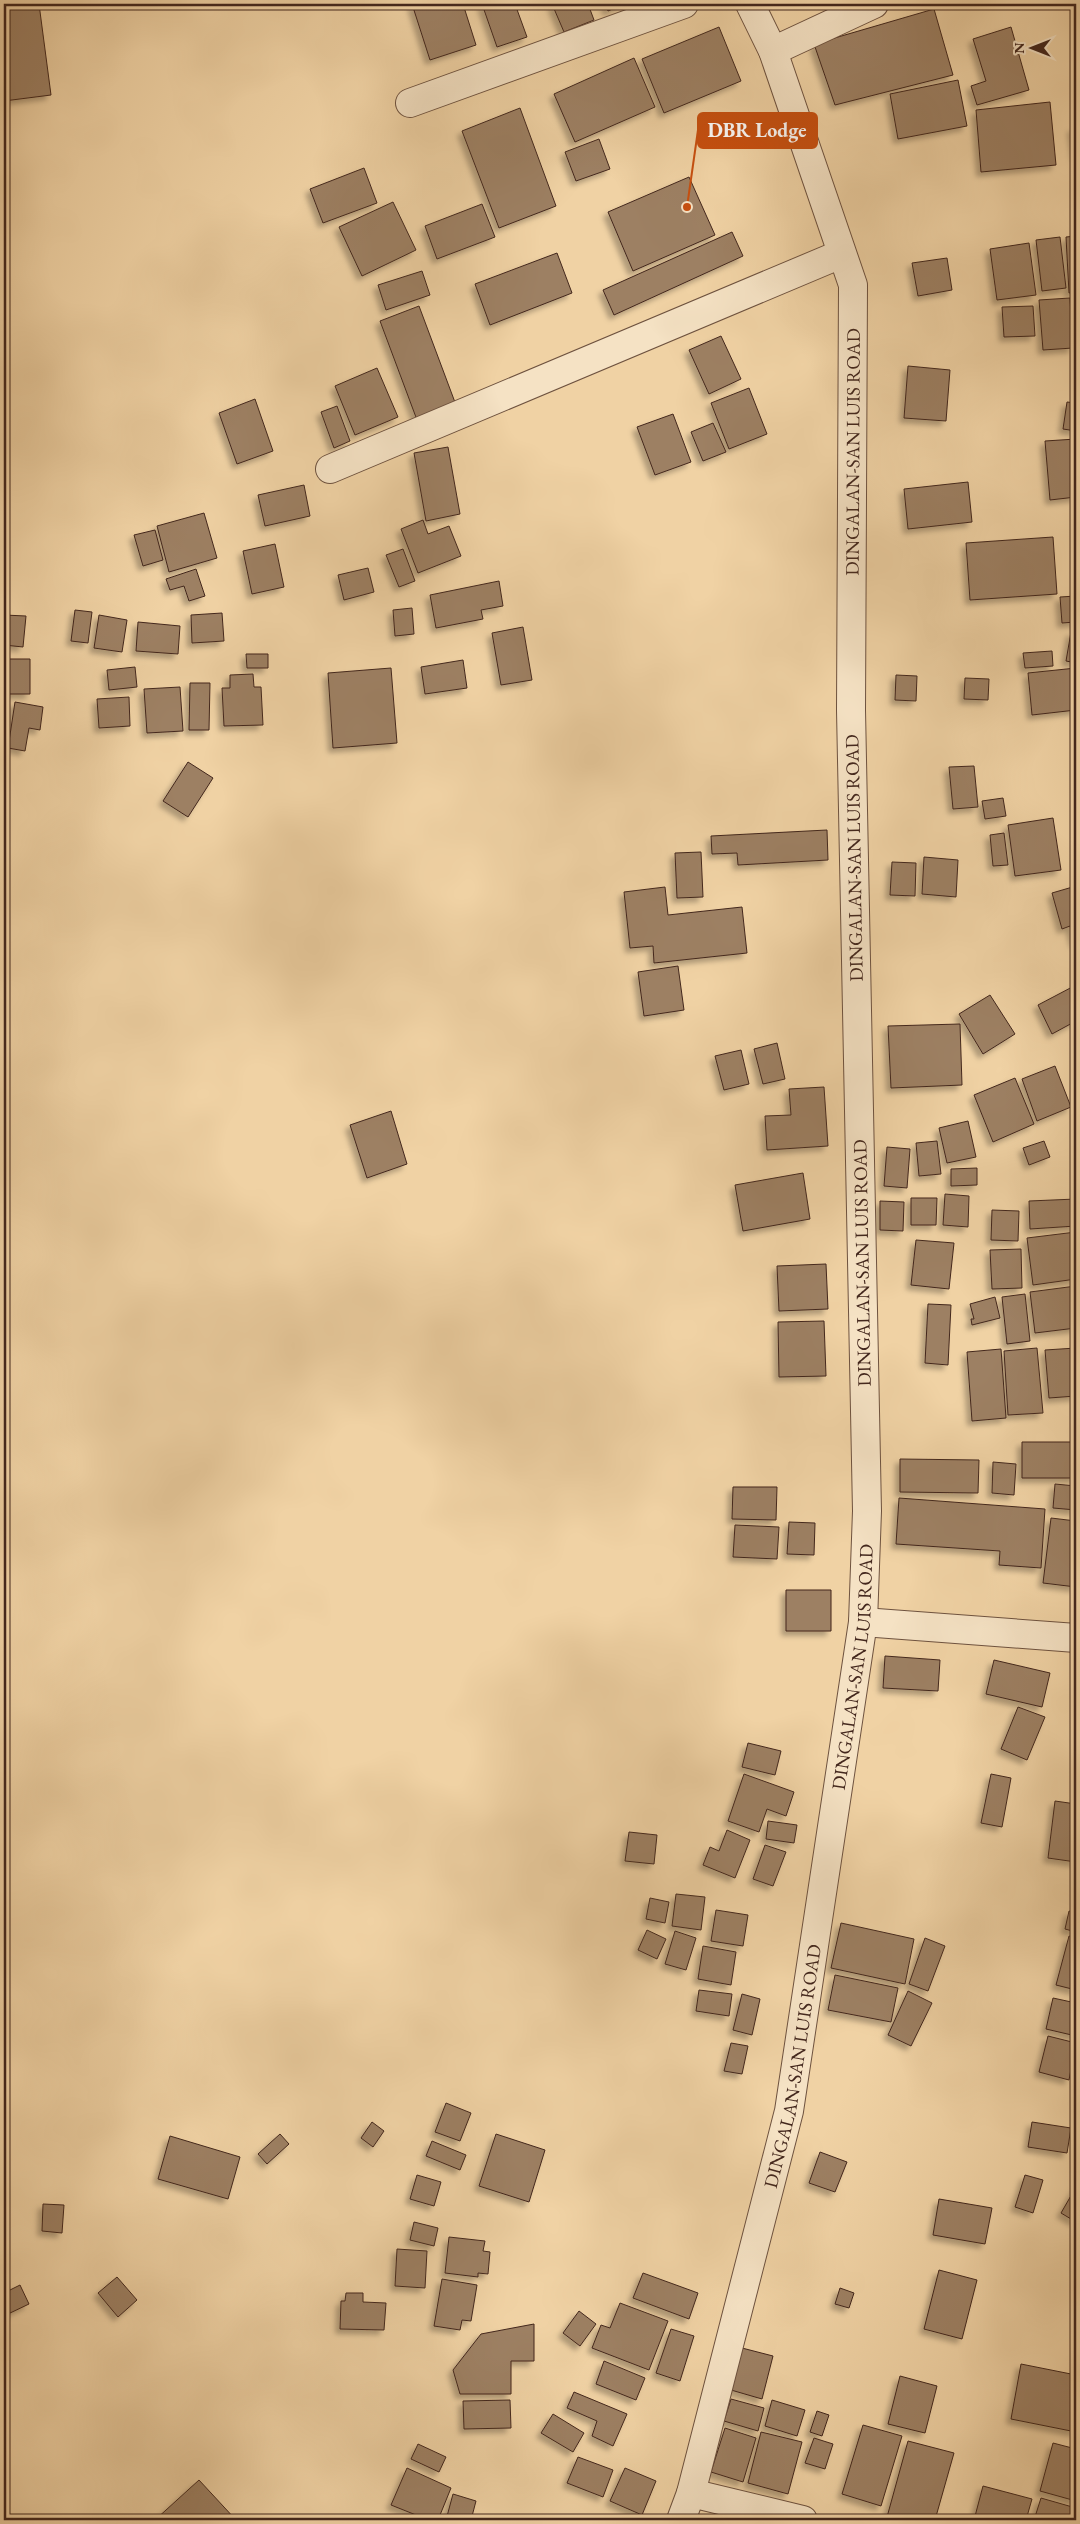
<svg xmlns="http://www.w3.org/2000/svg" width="1080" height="2524" font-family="'EB Garamond',serif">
<defs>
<filter id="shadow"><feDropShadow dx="-4.5" dy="4.5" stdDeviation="2.5" flood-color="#0004"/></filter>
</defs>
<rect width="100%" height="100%" fill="#f0d2a4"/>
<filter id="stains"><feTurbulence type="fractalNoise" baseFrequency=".004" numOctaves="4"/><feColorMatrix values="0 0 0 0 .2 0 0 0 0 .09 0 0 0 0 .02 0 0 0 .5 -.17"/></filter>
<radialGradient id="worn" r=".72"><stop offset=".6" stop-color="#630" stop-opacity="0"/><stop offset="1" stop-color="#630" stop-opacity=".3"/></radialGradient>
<path fill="#9d8063" stroke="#43271d" filter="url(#shadow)" d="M4,4H39L51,95L4,101Z
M412,4H463L476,45L430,60Z
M482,4H515L527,37L497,47Z
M552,4H588L594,20L564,32Z
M605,4H624L608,11Z
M934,9L953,75L835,105L814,44Z
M719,27L741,81L664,113L642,59Z
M1011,27L1029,90L977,105L971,86L986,81L973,39Z
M634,58L655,107L575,142L554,94Z
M958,80L967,126L898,139L890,94Z
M1050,102L1056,165L981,172L976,110Z
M520,108L556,206L499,228L462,131Z
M1076,127V157L1072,128Z
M599,139L610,169L576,181L565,152Z
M364,168L377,203L323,223L310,189Z
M689,177L715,235L633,271L608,212Z
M393,202L416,250L362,276L339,227Z
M482,204L495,237L437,259L425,226Z
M732,232L743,256L614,315L603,290Z
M1076,236V292L1069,293L1066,237Z
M1060,237L1066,288L1042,291L1036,240Z
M1029,243L1036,295L997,300L990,249Z
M557,253L572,293L490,325L475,284Z
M947,258L952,290L918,296L912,263Z
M422,271L430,295L386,310L378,285Z
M1070,298L1073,348L1043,350L1039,300Z
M419,306L456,405L417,420L380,321Z
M1033,306L1035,336L1004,337L1002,307Z
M721,336L741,379L709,394L689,350Z
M908,366L950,370L946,421L904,418Z
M377,368L398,417L355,435L335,386Z
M749,388L767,434L729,449L711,403Z
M255,399L273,451L237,464L219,413Z
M1067,402L1076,403V431L1063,429Z
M337,406L350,441L334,448L321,412Z
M673,414L691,462L655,475L637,427Z
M713,423L726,452L703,461L691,432Z
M1076,439V497L1050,500L1045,441Z
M448,447L460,514L426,521L414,453Z
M968,482L972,522L908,529L904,489Z
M304,485L310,516L265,526L258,495Z
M204,513L217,558L169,572L157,526Z
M423,520L428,534L449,526L461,556L418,573L401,529Z
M155,530L163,560L143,566L134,535Z
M1053,537L1057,594L970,600L966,543Z
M275,544L284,587L252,594L243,551Z
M403,549L415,581L399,587L386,555Z
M368,568L374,592L344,600L338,575Z
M196,569L205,596L189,601L184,586L170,590L166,579Z
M499,581L503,606L481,610L483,619L436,628L430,595Z
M1076,596V622L1062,623L1060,597Z
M412,608L414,634L395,636L393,610Z
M75,610L92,612L88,643L71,641Z
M222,613L224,641L192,643L191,615Z
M4,615L26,616L23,647L4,645Z
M99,615L127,620L122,652L94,648Z
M138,622L180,626L178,654L136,651Z
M523,627L532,680L501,685L492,633Z
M1071,632L1076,633V663L1066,661Z
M1052,651L1053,666L1025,668L1023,653Z
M246,654H268V668H247Z
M4,659H30V694H4Z
M463,660L467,688L425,694L421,667Z
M135,667L137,687L109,690L107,670Z
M391,668L397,743L333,748L328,673Z
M1076,668V710L1032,715L1028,673Z
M253,674L254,687H261L263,725L224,726L222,688H230V675Z
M896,675L917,676L916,701L895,700Z
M965,678L989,679L988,700L964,699Z
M190,683H210L209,730H189Z
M180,687L183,731L147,733L144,689Z
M129,697L130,726L99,728L97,699Z
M15,702L43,707L40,730L29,728L25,751L8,748Z
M188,762L213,778L188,817L163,801Z
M974,766L978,807L953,809L949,767Z
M1003,798L1006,816L985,819L982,801Z
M1053,818L1061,870L1015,876L1008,825Z
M827,830L828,860L738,865L737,853L712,854L711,836Z
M1004,833L1008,865L993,866L990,835Z
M701,852L703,897L677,898L675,853Z
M924,857L958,860L956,897L922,894Z
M892,862L916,863L915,896L890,895Z
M1076,886V943L1075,944L1070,926L1062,929L1052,893Z
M665,887L668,915L742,907L747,953L654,963L653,946L630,948L624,892Z
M678,966L684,1010L644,1016L638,972Z
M1076,985V1021L1052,1034L1038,1005Z
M990,995L1015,1034L983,1054L959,1014Z
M960,1024L962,1085L891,1088L888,1026Z
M777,1043L785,1079L763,1084L754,1049Z
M741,1050L749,1084L724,1090L715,1056Z
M1055,1066L1071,1107L1037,1121L1022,1079Z
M1015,1078L1034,1124L993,1142L974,1095Z
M824,1087L828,1146L767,1150L765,1116L791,1115L789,1089Z
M391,1111L407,1164L367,1178L350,1125Z
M968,1121L976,1157L947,1163L939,1128Z
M937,1141L941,1174L919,1176L916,1143Z
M1044,1141L1050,1157L1029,1165L1023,1148Z
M887,1147L910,1149L907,1188L884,1186Z
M977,1168V1185L951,1186V1169Z
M803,1173L810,1219L743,1231L735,1185Z
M945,1194L969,1196L968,1227L943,1225Z
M911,1198H937L936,1225H911Z
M1076,1199V1226L1030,1229L1029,1201Z
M880,1201L904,1202L903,1231L880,1230Z
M992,1210L1019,1211L1018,1241L991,1240Z
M1076,1232V1279L1033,1285L1027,1238Z
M916,1240L954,1243L949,1289L911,1285Z
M1021,1249L1022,1288L992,1289L990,1250Z
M826,1264L828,1309L779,1311L777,1266Z
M1076,1286V1328L1035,1333L1030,1292Z
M1025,1294L1030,1341L1007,1344L1002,1297Z
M995,1297L1000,1318L972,1325L971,1319H974L970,1304Z
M928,1304L951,1305L948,1365L925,1363Z
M824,1321L826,1376L779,1377L778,1322Z
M1037,1348L1043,1413L1008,1415L1004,1351Z
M1076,1348V1396L1049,1398L1045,1350Z
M1001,1349L1006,1418L972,1421L967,1352Z
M1022,1442H1076V1478H1022Z
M900,1459L979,1460L978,1493L900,1492Z
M993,1462L1016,1464L1014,1495L992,1493Z
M1055,1484L1076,1486V1510L1053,1508Z
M733,1487H777L776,1520L732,1519Z
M899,1498L1045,1509L1041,1568L999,1565L1000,1551L896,1544Z
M1051,1518L1076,1521V1587L1043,1583Z
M789,1522L815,1523L814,1555L787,1554Z
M735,1525L779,1527L777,1559L733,1557Z
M786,1590H831V1631H786Z
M885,1656L940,1660L938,1691L883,1688Z
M994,1660L1050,1673L1042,1707L986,1694Z
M1018,1707L1045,1717L1027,1760L1001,1749Z
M748,1743L781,1751L775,1775L742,1767Z
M744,1774L794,1792L786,1816L767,1809L759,1832L728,1821Z
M991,1774L1011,1778L1002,1827L981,1823Z
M1055,1801L1076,1804V1862L1048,1858Z
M768,1821L797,1825L794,1843L766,1839Z
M727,1830L750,1840L735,1878L703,1865L710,1847L719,1851Z
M629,1832L657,1835L654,1864L625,1861Z
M765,1845L786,1852L773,1886L753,1879Z
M676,1894L705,1897L701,1930L672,1926Z
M650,1898L669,1902L665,1923L646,1919Z
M716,1910L748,1915L743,1946L711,1941Z
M1069,1911L1076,1913V1932L1065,1929Z
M841,1923L914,1939L905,1984L831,1968Z
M647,1930L666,1939L657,1959L638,1950Z
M675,1931L696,1938L686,1970L665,1964Z
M1069,1936L1076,1938V1990L1056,1985Z
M925,1938L945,1946L928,1991L909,1984Z
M703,1946L736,1952L731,1985L698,1979Z
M835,1975L898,1988L891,2022L828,2010Z
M699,1990L732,1994L729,2016L696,2011Z
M908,1991L932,2003L911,2046L888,2035Z
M742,1994L760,1999L752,2035L733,2030Z
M1053,1998L1076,2003V2036L1046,2029Z
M1048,2036L1076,2043L1069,2080L1039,2072Z
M731,2043L748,2046L742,2074L724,2071Z
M446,2103L471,2113L460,2141L435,2132Z
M372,2122L384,2131L373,2147L361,2138Z
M1032,2122L1071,2128L1067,2153L1028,2147Z
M280,2134L289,2144L267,2164L258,2154Z
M496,2134L545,2150L529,2202L479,2186Z
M170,2136L240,2157L228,2199L158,2179Z
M432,2141L466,2155L460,2170L426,2156Z
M820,2152L847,2162L835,2192L809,2183Z
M417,2175L441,2182L434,2206L410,2199Z
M1025,2175L1043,2180L1033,2213L1015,2207Z
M1076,2187V2222L1061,2213Z
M939,2199L992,2208L985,2244L933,2235Z
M43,2204L64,2205L62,2233L42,2231Z
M414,2222L438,2228L434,2246L410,2240Z
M449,2237L485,2241L483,2251L490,2252L488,2274L478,2273V2277L445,2273Z
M397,2249L427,2251L425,2288L395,2286Z
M939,2270L977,2280L962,2339L924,2329Z
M643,2273L698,2293L689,2319L633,2298Z
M117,2277L137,2300L118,2317L98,2293Z
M442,2279L477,2285L471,2321L462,2320L460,2330L434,2326Z
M20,2285L29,2304L8,2314L4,2306V2293Z
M840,2288L854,2293L849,2308L835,2304Z
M346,2293H363V2302L386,2303L384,2330L340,2329L341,2301H345Z
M620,2303L668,2321L649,2370L592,2348L601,2325L610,2328Z
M579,2311L596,2324L580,2346L563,2333Z
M534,2324V2361H511V2394H460L453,2370L481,2334Z
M671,2329L694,2336L680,2381L656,2373Z
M742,2348L773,2356L762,2399L731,2390Z
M604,2361L645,2378L636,2400L596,2384Z
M1021,2364L1076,2375V2432L1011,2419Z
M900,2376L937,2386L925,2433L888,2424Z
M574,2392L627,2414L613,2446L592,2436L597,2421L567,2408Z
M731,2399L764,2408L758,2431L724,2421Z
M510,2400L511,2428L464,2429L463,2401Z
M772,2400L805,2410L797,2436L765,2426Z
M817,2411L829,2415L822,2436L810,2432Z
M553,2414L584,2433L573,2452L541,2433Z
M863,2425L902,2436L881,2506L842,2494Z
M725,2428L756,2438L743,2482L711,2472Z
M761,2432L802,2442L788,2494L748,2483Z
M814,2438L833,2444L825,2469L805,2463Z
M908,2441L954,2453L935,2520H899L887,2517Z
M1053,2443L1076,2449V2501L1040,2491Z
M418,2444L446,2457L439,2472L411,2459Z
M578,2457L613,2470L603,2497L567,2483Z
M407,2468L451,2488L438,2520H414L416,2515L391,2505Z
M625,2468L656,2481L642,2515L610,2501Z
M199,2480L236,2520H155Z
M983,2486L1032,2499L1026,2520H974Z
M453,2494L476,2501L471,2520H446Z
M1041,2498L1076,2508V2520H1034Z"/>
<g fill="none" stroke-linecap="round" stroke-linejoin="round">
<defs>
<path id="minor" d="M773,51L874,4
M410,103L684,4
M330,469L841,254
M863,1622L1076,1638
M691,2493L803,2520"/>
<g id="tertiary">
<path id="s1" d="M681,2520L691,2493L789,2111L863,1622L867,1511L851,710L853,285L773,51L750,4"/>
</g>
</defs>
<use href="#minor" stroke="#6e523f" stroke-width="30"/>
<use href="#tertiary" stroke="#6e523f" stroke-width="30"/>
<use href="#minor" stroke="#f5e2c4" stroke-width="28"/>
<use href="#tertiary" stroke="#f5e2c4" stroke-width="28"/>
</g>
<g text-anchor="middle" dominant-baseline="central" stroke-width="4" stroke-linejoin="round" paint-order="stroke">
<g font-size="19" fill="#43271d" stroke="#f5e2c4">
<text stroke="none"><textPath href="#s1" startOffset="2088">DINGALAN-SAN LUIS ROAD</textPath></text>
<text transform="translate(854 858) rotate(-91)">DINGALAN-SAN LUIS ROAD</text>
<text transform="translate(862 1263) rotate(-91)">DINGALAN-SAN LUIS ROAD</text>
<text stroke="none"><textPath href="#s1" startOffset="872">DINGALAN-SAN LUIS ROAD</textPath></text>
<text stroke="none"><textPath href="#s1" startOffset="468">DINGALAN-SAN LUIS ROAD</textPath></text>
</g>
</g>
<path fill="none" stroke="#c74f0f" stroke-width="2" d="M687 207L698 130"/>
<circle fill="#c74f0f" stroke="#f5e2c4" stroke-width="2" cx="687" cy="207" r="5"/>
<rect fill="#c74f0f" stroke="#c74f0f" stroke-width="2" x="698" y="113" width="119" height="35" rx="5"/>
<g font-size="20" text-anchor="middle" font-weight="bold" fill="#fff">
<text x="757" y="137">DBR Lodge</text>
</g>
<rect width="1080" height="2524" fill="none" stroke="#f0d2a4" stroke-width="20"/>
<rect x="5" y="5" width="1070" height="2514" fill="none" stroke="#43271d" stroke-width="2.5"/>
<rect x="10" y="10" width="1060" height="2504" fill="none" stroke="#43271d"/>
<g transform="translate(1032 48) rotate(270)" stroke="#f5e2c4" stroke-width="4" paint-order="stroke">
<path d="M0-4L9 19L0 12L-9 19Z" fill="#43271d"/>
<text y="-8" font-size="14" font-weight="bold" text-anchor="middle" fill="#43271d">N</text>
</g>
<rect width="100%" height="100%" filter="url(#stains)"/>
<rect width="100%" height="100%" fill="url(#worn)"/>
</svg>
